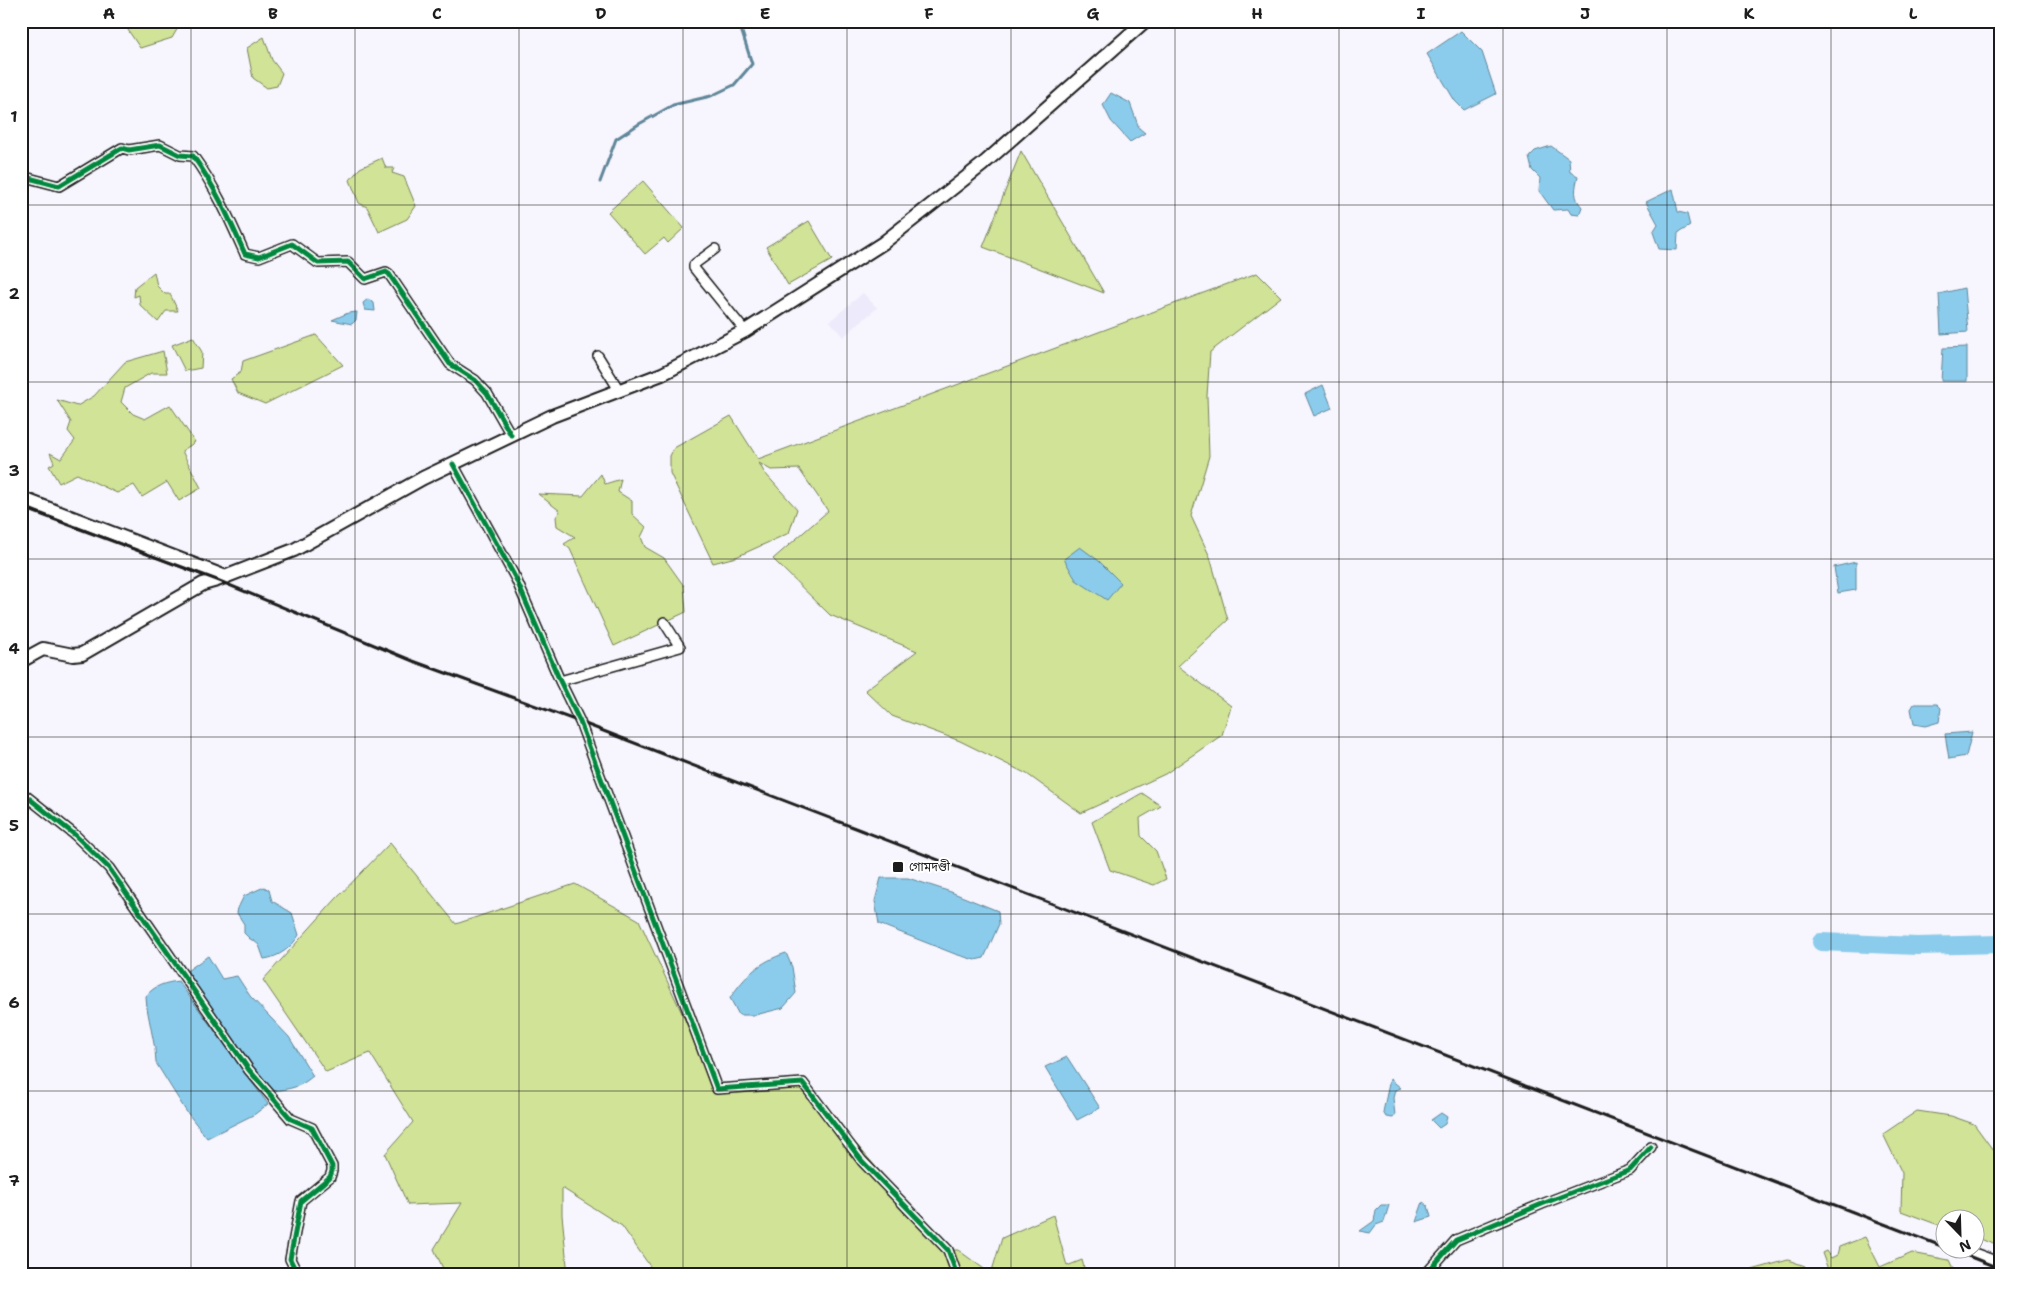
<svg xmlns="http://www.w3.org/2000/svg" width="2022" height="1296" font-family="'Shantell Sans','Noto Sans Bengali',sans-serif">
<rect width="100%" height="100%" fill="#f7f5fd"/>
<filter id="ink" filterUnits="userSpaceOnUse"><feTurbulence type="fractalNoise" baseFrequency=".02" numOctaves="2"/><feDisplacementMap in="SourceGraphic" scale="10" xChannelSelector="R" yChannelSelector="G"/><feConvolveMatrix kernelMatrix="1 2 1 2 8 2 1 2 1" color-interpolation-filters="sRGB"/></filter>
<g filter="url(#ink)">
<path fill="#edeafb" d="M863,293L877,308L843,337L830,321Z"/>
<path fill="#d0e397" stroke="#76805a" d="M130,21H182L172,38L140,48L128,30Z
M264,37L272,60L282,73L277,86L267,88L253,78L247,48Z
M1021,151L1104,293L983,247Z
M382,158L386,168H394L392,173L404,177L416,206L407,219L379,232L367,207L359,203L350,180L360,168Z
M643,181L684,228L668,243L664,238L645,254L608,212Z
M809,221L832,260L788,285L766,247Z
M154,272L157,286L165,294H170L178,311H166L158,322L140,305L139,295L134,297L135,287Z
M1257,273L1281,297L1210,352L1207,396L1209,456L1191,516L1210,557L1228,620L1178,666L1231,706L1222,735L1165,774L1081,813L1027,774L960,741L892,716L865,690L917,651L830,615L773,559L828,511L799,469L771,470L759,463L764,472L797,509L789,533L736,557L713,563L670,473V456L674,448L731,416L758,459Z
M316,335L343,365L265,404L238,393L231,379L241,372L243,361Z
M193,337L202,352L201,368L185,371L172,345Z
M163,351L167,373H151L125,388L121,402L133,414L145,419L170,405L195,442L182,451L201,488L179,501L167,482L142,497L134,485L117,493L77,474L59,483L49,466L54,463L50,453L61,459L75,440L68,431L71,422L57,400L77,406L94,396L125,362Z
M601,474L605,484L621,479L618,492L632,501V514L646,527L641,537L645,547L664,558L684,586L686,612L614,646L570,549L564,544L575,537L557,526L556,517L560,511L538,494L583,496Z
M1142,793L1161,806L1140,818L1141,836L1156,851L1166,879L1154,885L1110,870L1092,822Z
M390,843L456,924L575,884L639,920L717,1089L803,1083L948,1250H958L991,1274L1002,1238L1053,1215L1067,1266L1082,1260L1086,1275H656L622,1226L562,1188V1215L568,1275H446L434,1249L462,1203L408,1205L385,1154L413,1122L370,1053L326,1072L263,980L336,899Z
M1917,1111L1951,1116L1974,1124L2001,1161V1247L1975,1237L1974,1218H1944V1227L1901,1211L1902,1173L1883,1134Z
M1865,1237L1880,1267L1912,1253L1949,1260L1956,1275H1830L1822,1253L1826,1251L1831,1258L1837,1255L1839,1247Z
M1788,1260L1805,1266L1809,1275H1739L1741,1273Z"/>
<path fill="#8bccec" stroke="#5f8699" d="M1461,31L1482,52L1496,94L1464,110L1455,101L1427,54Z
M1111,93L1130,103L1139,128L1145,133L1130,142L1111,121L1103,105Z
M1551,146L1569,159L1570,172L1578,176C1575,189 1573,197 1582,207L1579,215L1571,214L1568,209L1553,210L1539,191L1540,178L1532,170L1529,157L1535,151Z
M1673,189L1678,212L1687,214L1690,226L1678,233L1677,250L1659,249L1653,232L1658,224L1646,202Z
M1964,288L1968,332L1941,334L1939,294Z
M368,299L374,303L375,311L365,310L363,303Z
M357,312L356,320L352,324L332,320L348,313Z
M1967,347V381H1941L1943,348Z
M1323,385L1332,408L1314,416L1305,394Z
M1080,547L1099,561L1121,583L1107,600L1076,580L1064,559Z
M1856,562V590L1838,593L1834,567Z
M1914,704H1937L1941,708L1939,722L1925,726L1914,724L1911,709Z
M1972,732L1966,756L1949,759L1945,734Z
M881,878H908L951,892L998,911L999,924L984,958L975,960L955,954L879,924L875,901Z
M264,887L269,890L272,901L292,913L299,935C291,948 279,957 264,959L259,945L254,941L250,939L244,933V924L237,913L238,908L244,896Z
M786,953L792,967L796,993L783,1008L755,1015H739L730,998C746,975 759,962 786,953Z
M208,956L222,979L237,976L250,996L289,1037L313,1076C299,1088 290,1089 272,1091L252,1066L239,1053L184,973Z
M178,981L268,1104L255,1114L207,1138L186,1111L156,1063L155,1049L147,1008L146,996C155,985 165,983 178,981Z
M1067,1057L1100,1108L1077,1120L1045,1067Z
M1390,1079L1401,1088L1395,1090L1393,1098L1395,1115L1393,1118L1386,1117L1383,1112Z
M1441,1113L1447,1117L1445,1124L1439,1128L1431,1120Z
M1423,1202L1428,1206L1431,1217L1416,1222Z
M1381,1205H1389L1384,1222L1376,1225L1370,1233L1360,1231L1374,1221L1376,1210Z"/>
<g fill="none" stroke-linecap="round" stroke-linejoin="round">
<path stroke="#5f8699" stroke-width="3" d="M600,182L616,139L639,124L673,105L711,96L734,85L752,64L741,29L735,21"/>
<path stroke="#8bccec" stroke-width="18" d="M1821,942L1917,946L2001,944"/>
<defs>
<path id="minor" d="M21,174L25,177L59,186L122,148L129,150L160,145L180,155L193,156C216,188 229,218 245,254L259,257L292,244L318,263L348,262L365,279L386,272L389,274L450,364L475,380L487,393L511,435
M715,249L696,263L694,265V268L745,331
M598,356L619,390
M453,464L516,579L560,681L580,722L717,1089L803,1083L862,1161L948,1250L957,1275
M560,681L680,647L664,622
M21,792L75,835L109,868L249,1070L291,1119L312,1128L332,1166V1171L330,1177L301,1201L290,1259L298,1275
M1963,1249L2001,1263
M1425,1275L1456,1240L1542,1204L1630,1170L1651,1147"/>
<path id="secondary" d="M21,498L226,577
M21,661L43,649L73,655L82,654L203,584L217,580L294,550L423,478L552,416L662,374L745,331L883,243L982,165L1145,21"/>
</defs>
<use href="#minor" stroke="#1c1c1c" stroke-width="12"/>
<use href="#secondary" stroke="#1c1c1c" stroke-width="16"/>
<use href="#minor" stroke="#fff" stroke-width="9"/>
<use href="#secondary" stroke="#fff" stroke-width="12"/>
<path stroke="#1c1c1c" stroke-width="3" d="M21,507L217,580L413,661L580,722L1944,1247
M1948,1248L2001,1269"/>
<defs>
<path id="cycleway" d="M21,174L25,177L59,186L122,148L129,150L160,145L180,155L193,156C216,188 229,218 245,254L259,257L292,244L318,263L348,262L365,279L386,272L389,274L450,364L475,380L487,393L511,435
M453,464L516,579L560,681L580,722L717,1089L803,1083L862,1161L948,1250L957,1275
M21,792L75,835L109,868L249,1070L291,1119L312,1128L332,1166V1171L330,1177L301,1201L290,1259L298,1275
M1425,1275L1456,1240L1542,1204L1630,1170L1651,1147"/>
</defs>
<use href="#cycleway" stroke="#fff" stroke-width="8"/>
<use href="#cycleway" stroke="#00873e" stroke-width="5"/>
</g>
</g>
<path fill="none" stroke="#1c1c1c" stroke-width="1" stroke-opacity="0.55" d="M191,21V1275M355,21V1275M519,21V1275M683,21V1275M847,21V1275M1011,21V1275M1175,21V1275M1339,21V1275M1503,21V1275M1667,21V1275M1831,21V1275M21,205H2001M21,382H2001M21,559H2001M21,737H2001M21,914H2001M21,1091H2001"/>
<rect fill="#1c1c1c" stroke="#fff" stroke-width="2" x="892" y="861" width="12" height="12" rx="2.5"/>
<g text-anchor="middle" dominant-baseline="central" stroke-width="4" stroke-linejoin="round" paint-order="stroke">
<g font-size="12" fill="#1c1c1c" stroke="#fff" text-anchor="start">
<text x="909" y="867">গোমদণ্ডী</text>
</g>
</g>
<rect width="2022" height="1296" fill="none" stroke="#fff" stroke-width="55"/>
<g transform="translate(1960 1234) rotate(157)"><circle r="24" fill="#ffffff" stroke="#a4a4a4"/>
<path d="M0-4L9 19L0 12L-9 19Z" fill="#1c1c1c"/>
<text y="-8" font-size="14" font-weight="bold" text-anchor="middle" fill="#1c1c1c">N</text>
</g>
<rect x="28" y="28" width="1966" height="1240" fill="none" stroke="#1c1c1c" stroke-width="2"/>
<g font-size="16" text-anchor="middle" font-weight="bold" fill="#1c1c1c">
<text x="109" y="19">A</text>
<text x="273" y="19">B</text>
<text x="437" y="19">C</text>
<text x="601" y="19">D</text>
<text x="765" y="19">E</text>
<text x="929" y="19">F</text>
<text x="1093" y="19">G</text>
<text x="1257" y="19">H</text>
<text x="1421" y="19">I</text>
<text x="1585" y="19">J</text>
<text x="1749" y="19">K</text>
<text x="1913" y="19">L</text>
<text x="14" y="122">1</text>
<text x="14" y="299">2</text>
<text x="14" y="476">3</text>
<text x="14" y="654">4</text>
<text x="14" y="831">5</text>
<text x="14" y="1008">6</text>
<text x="14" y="1186">7</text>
</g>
</svg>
